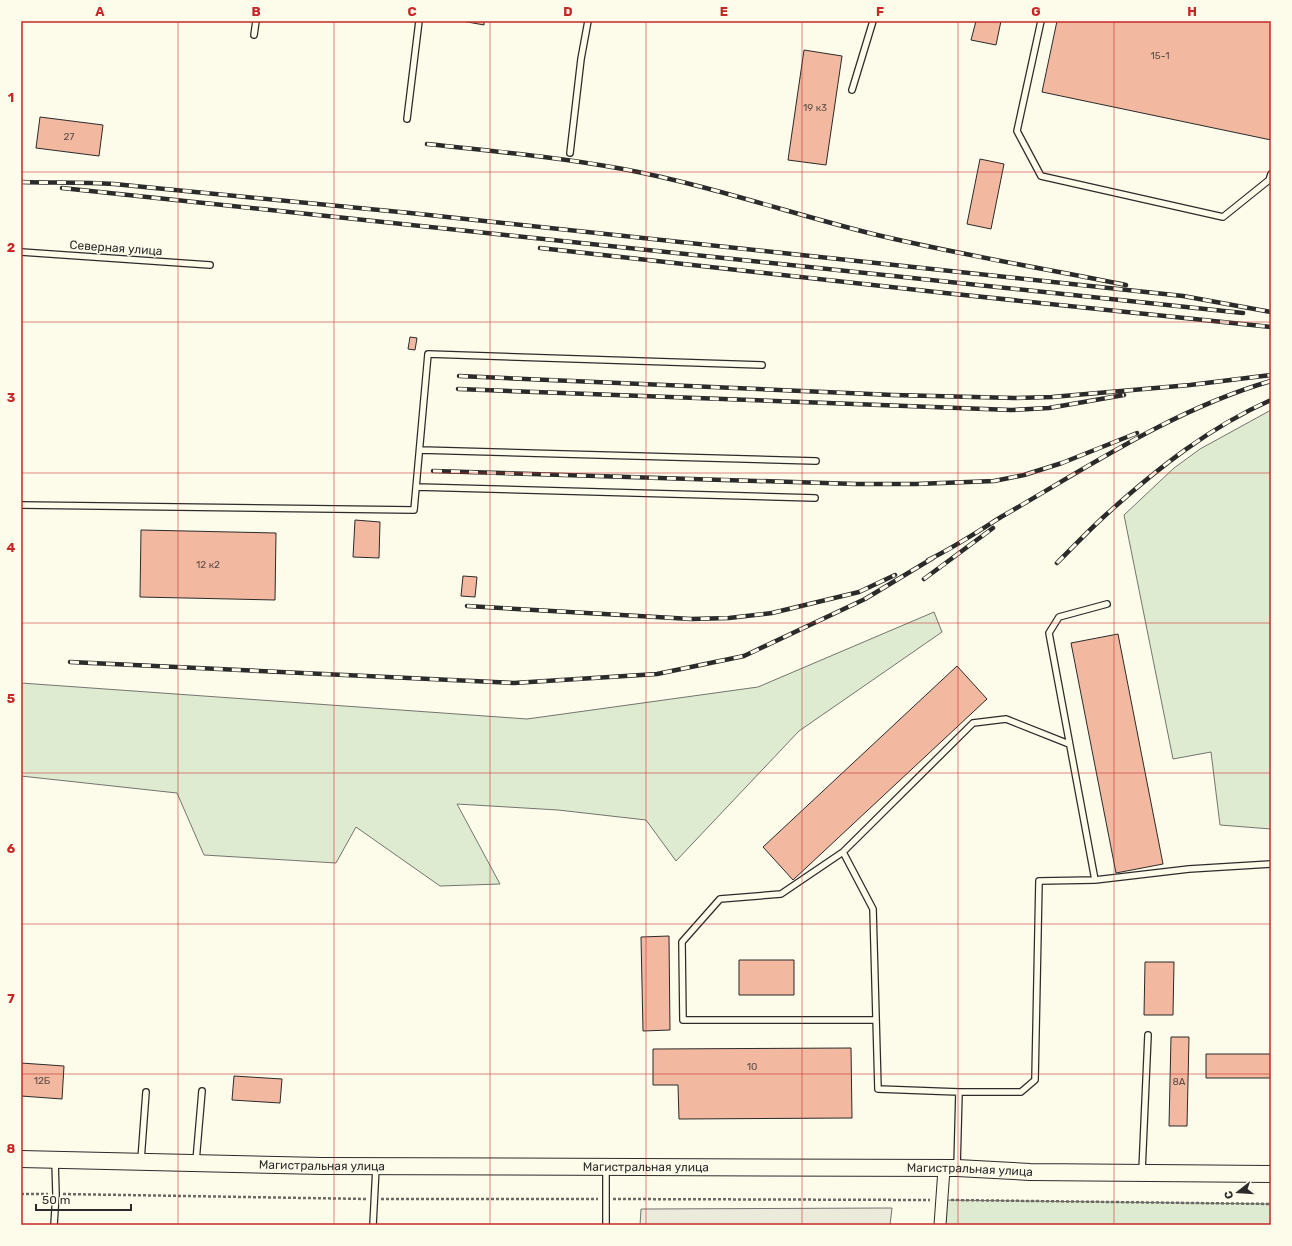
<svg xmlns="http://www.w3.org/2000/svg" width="1292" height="1246" font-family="Rubik,sans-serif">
<rect width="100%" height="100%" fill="#fdfbea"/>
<path fill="#deebd1" stroke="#74746e" d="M1271,410V829L1220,825L1211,752L1173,759L1124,515L1174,468L1200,449Z
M934,612L942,632L799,731L676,861L646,820L558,810L457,804L500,884L440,886L356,827L336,863L204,855L177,793L21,776V683L527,719L758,687Z
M942,1200L1271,1204V1225H940Z"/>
<path fill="#eceadb" stroke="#74746e" d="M892,1208L890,1225H640L641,1209Z"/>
<path fill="#f2b8a0" stroke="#2b2b2b" d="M462,21H484V25Z
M976,21H1001L996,45L971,40Z
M1057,21H1271V140L1042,92Z
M804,50L842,56L826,165L788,160Z
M40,117L103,125L99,156L36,148Z
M980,159L1004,164L991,229L967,224Z
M410,337L417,338L415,350L408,349Z
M355,520L380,522L379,558L353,557Z
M141,530L276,533L275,600L140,597Z
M463,576L477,577L475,597L461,596Z
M1118,634L1163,864L1116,873L1071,643Z
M957,666L987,699L793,880L763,847Z
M669,936L670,1030L643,1031L641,937Z
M739,960H794V995H739Z
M1145,962H1174L1173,1015H1144Z
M1171,1037H1189L1187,1126H1169Z
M851,1048L852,1118L679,1119L678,1085H653V1049Z
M1206,1054H1271V1078H1206Z
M21,1063L64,1066L62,1099L21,1096Z
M234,1076L282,1079L280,1103L232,1100Z"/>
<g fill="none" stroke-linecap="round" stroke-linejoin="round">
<defs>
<path id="lane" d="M1041,21L1017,131L1041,176L1223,217L1269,180L1271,174
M254,35L256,21
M852,90L873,21
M407,119L419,21
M570,153L581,59L588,21
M21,252L210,265
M420,450L816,461
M416,487L815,498
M21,505L414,510L428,354L762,365
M843,852L873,909L878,1089L959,1092H1021L1035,1080L1039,881L1095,880L1189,869L1271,864
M1095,880L1049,633L1059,617L1107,604
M876,1020H683L682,942L720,899L781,894L843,852L973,723L1006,719L1069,744
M141,1160L146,1092
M196,1161L202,1091
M957,1167L959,1092
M1142,1171L1148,1035
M54,1225L56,1194L55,1161
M373,1225L376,1167
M606,1225V1167"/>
<path id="street" d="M940,1225L944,1169"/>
<g id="secondary">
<path id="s1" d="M21,1159L322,1166L957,1168L1030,1172L1271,1174"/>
</g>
</defs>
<use href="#lane" stroke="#2b2b2b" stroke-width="8"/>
<use href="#street" stroke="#2b2b2b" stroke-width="13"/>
<use href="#secondary" stroke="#2b2b2b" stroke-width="18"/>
<path stroke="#6a6964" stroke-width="2.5" stroke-dasharray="3 2" stroke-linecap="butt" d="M21,1194H48
M63,1194L366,1199
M381,1199H598
M613,1199L930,1200
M951,1200L1271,1204"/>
<use href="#lane" stroke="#fdfbea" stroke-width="5.5"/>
<use href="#street" stroke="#fdfbea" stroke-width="11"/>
<use href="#secondary" stroke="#fdfbea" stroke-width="16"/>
<defs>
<path id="rail" d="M427,144C492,151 558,157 623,169C708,185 789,213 873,234C956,254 1041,268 1126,285
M21,182C52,183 83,182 114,184L410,213L1183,296L1271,312
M62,188L1243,313
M540,248L945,293L1271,327
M459,376L893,395L1015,398L1052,397L1190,385L1271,375
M458,389L1011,410L1049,408L1124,395
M433,471L856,484H916L994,481L1024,475L1062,463L1137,433
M928,560C953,548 977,532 1001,517C1088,467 1174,409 1271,381
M1057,563C1074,546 1091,528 1109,512C1158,468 1210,427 1271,400
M924,579L993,528
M467,606L691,619L729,618L772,613L859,592L895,575
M70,662L514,683L657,674L744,656L865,599L933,558"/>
</defs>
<use href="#rail" stroke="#2b2b2b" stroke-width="4.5"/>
<use href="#rail" stroke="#fdfbea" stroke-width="3" stroke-dasharray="9" stroke-linecap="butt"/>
</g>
<path fill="none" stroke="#c62828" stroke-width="1" stroke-opacity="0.55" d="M178,21V1225M334,21V1225M490,21V1225M646,21V1225M802,21V1225M958,21V1225M1114,21V1225M21,172H1271M21,322H1271M21,473H1271M21,623H1271M21,773H1271M21,924H1271M21,1074H1271"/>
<g text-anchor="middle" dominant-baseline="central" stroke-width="3" stroke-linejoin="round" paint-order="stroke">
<g font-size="10" fill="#5d4e48">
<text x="1160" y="56">15-1</text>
<text x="815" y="108">19 к3</text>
<text x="69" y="137">27</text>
<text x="208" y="565">12 к2</text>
<text x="752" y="1067">10</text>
<text x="42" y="1081">12Б</text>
<text x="1179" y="1082">8А</text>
</g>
<g font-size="12" fill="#2b2b2b" stroke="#fdfbea">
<text transform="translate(116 248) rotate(4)">Северная улица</text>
<text stroke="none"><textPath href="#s1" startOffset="301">Магистральная улица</textPath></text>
<text stroke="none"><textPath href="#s1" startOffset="625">Магистральная улица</textPath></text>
<text stroke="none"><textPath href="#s1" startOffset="949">Магистральная улица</textPath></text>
</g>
</g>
<rect width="1292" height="1246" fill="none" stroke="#fdfbea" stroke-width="44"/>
<g transform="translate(1238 1192) rotate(253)" stroke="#fdfbea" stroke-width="3" paint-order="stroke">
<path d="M0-3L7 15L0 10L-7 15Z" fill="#2b2b2b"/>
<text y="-6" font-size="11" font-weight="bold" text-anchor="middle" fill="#2b2b2b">С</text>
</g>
<path d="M36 1204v6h95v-6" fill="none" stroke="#2b2b2b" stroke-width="2"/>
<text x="42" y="1204" font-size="12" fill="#2b2b2b" stroke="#fdfbea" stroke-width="3" paint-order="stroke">50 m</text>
<rect x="22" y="22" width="1248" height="1202" fill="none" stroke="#c62828" stroke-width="1.5"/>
<g font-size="13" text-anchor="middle" font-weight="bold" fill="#c62828">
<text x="100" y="16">A</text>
<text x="256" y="16">B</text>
<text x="412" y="16">C</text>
<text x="568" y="16">D</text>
<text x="724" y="16">E</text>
<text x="880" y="16">F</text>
<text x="1036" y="16">G</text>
<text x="1192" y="16">H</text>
<text x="11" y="102">1</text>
<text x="11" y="252">2</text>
<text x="11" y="402">3</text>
<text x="11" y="552">4</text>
<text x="11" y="703">5</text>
<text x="11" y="853">6</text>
<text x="11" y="1003">7</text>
<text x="11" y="1153">8</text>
</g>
</svg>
